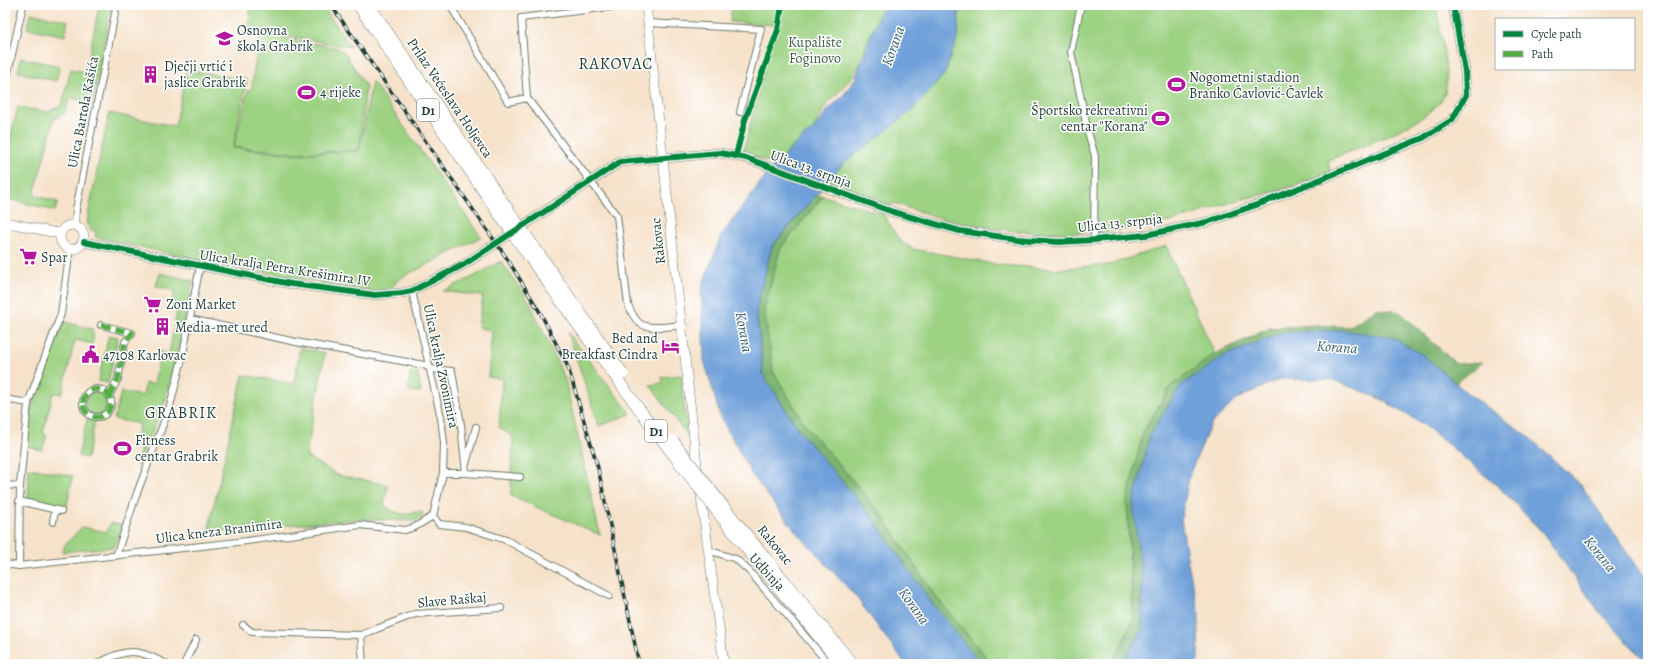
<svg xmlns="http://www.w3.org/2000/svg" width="1653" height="669" font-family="Alegreya,serif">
<rect width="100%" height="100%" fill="#fff"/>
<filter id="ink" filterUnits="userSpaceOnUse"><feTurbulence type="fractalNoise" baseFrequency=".025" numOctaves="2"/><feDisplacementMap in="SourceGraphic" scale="8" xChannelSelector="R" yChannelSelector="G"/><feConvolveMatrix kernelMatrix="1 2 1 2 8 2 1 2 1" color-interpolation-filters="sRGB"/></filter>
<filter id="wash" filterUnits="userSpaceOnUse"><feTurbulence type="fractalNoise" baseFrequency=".012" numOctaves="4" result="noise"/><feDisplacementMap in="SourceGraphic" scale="16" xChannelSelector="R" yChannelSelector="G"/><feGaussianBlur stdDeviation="0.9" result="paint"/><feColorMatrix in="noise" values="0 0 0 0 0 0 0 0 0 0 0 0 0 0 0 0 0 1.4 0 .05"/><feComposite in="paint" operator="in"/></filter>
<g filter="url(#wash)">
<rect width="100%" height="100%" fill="#f6e2ca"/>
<path fill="#9dd283" stroke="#5e885c" d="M99,5L111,6L93,103L70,98L65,113L54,119L34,195L58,202L55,211L5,198V159L18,107L48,112L62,105L71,69L86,72Z
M250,5H322L351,47L249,29Z
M732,5H884L867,43L862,60L852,77L825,107L813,130L801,139L775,164L743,153L775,25L730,22Z
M959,5H1436C1439,24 1450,76 1445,93C1437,121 1355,149 1328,160L1330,172C1317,177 1304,183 1291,187C1272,193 1252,196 1232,202C1211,208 1190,217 1169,222C1082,241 977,236 895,203L891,206L826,183L958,37Z
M30,13L68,21L65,36L27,28Z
M260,33L338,48L344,52L366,86L359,150L296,153L234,147L248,90H251Z
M21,58L60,66L56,81L18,72Z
M187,70L247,80L233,148L296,154L359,151L372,81L481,237L399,279L386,294L201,260L95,237L96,231L90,230L87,224L88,215L109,113L175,126Z
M823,196L883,214L900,241L913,249L1000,265L1055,269L1108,265L1166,246L1215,354L1171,386L1127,500L1133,619L1116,657L1104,664L990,663L933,593L880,512L805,425L773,371L764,310L780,249Z
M501,261L530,303L565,379L600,535L511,496V472L513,437L499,427L502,379L488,377L492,331L478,327L483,296L443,291L473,277Z
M160,273L193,281L165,402L137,467L141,445L136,444L139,424L114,419L121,392L143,396L145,383L154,384L160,351L169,355L177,311L170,309L175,291L156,286Z
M64,322L93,329L92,334L94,335L92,344L75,340L62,394L53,393L43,433L47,436L42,450L27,446L32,403Z
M568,333L631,414L599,426Z
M109,335L118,337L108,383L98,381Z
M300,348L325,353L306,456L337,475L388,485L384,506C391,510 398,514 406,514C413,514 417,510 423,513L421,519L414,521L361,519L208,532L243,375L294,384Z
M410,372L418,373L421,392L408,391Z
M681,375L687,435L650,385L663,383L662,377Z
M85 403a12 12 0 1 1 24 0a12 12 0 1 1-24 0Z
M87,419L95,421L87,458L78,456Z
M29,468L73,476L66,509L28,501Z
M110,523L123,525L114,547L62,552L65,545L82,527L107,532Z"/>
<path fill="#7eb471" stroke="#4e7852" d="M817,194L823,196L780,249L764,310L773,371L805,425L880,512L933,593L992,664H981L928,598L872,517L798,429L763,374L756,310L772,247Z
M1377,309L1400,312L1456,364L1483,362L1456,383L1423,355L1342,330L1281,333L1224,356L1142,581V631L1124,659L1117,664H1104L1116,657L1133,619L1127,500L1143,432L1171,386L1215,354L1270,328L1318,325L1349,327Z"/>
<path fill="#6fa0d9" stroke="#476e86" d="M885,5H959L958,37L944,75L910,112L843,164L772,246L756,310L763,374L798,429L872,517L928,598L981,664H905L857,598L793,528L752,475L720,416L704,360L701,289L721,236L756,188L775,164L801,139L813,130L828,110L843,96L855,79L878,17Z
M1342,330L1392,337L1423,355L1466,392L1530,438L1581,485L1634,563L1648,579V664L1600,613L1543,533L1500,488L1427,427L1381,399L1333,380L1280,379L1237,399L1211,424L1190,473L1181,519L1188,563L1199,612L1198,661L1196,664H1117L1124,659L1142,631V581L1133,504L1150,435L1180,386L1224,356L1281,333Z"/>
</g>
<g filter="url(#ink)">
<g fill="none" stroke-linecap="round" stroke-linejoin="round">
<defs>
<path id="street" d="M450,5L508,102L527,98
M626,5L521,18L527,98L617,216L628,305C636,323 640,328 660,327C668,327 675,326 682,325
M1081,5L1071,52L1088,132L1095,156L1094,240
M648,23L761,29L740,112
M5,86L23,5
M75,225L76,209L116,8L114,5
M412,291L441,418L444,443L443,473L433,516
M190,319L296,342L424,365L431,369L452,371L461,425L466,473H443
M101,325L132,333L125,342L118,379L109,396
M83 403a14 14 0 1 1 28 0a14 14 0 1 1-28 0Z
M5,399L28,403
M466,464L476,427
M466,473L520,477
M5,485L20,486
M19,501L61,511
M433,516L439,524L466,527L506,540L609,596
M53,522L55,510
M708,550L736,559L749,571L829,664
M116,556L137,493L170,406L182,359L200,266
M5,564L19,566L247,541L360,525L405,530L415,527L433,516
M19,566L20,486L28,403L61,314L70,249
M243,625L252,632L361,635L415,614L501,608
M361,635L363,664
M97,664C129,647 136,649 167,664
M184,664L196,640"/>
<path id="secondary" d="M646,5L698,475
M5,222L61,234
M60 237a12 12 0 1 1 24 0a12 12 0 1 1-24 0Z
M84,242L291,284L375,295L402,293L412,291L463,265L620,162L720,153L746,158L893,212L960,231L1017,239L1059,242L1094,240L1146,235L1207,222L1262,203L1423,138L1452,120L1466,95L1465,71L1453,5
M700,489L724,664"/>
<path id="highway" d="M358,5L499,214
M369,5L507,208
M829,635L853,664
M822,641L841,664"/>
</defs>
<use href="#street" stroke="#6a7768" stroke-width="8"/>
<use href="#secondary" stroke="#6a7768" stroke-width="10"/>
<use href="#highway" stroke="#6a7768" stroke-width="12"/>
<use href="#street" stroke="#fff" stroke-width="6"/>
<use href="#secondary" stroke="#fff" stroke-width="9"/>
<use href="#highway" stroke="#fff" stroke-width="11"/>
<defs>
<path id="rail" d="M331,5L508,260L541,314L568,367L598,468L639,664"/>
</defs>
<use href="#rail" stroke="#1f3d34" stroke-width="3.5"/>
<use href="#rail" stroke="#fff" stroke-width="2" stroke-dasharray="6" stroke-linecap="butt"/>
<defs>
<path id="highway-bridge" d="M507,208L623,374
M499,214C572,317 645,420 723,519C755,560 789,600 822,641
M673,441L727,511L829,635"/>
</defs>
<use href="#highway-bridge" stroke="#6a7768" stroke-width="12" stroke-linecap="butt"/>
<use href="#highway-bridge" stroke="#fff" stroke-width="11"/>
<path stroke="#52ad45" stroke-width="5" stroke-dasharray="10 5" stroke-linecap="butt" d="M101,325L132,333L125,342L118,379L109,396
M83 403a14 14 0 1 1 28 0a14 14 0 1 1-28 0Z"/>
<defs>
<path id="cycleway" d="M736,155L745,120L778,30L782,5
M84,242L291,284L375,295L402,293L412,291L463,265L620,162L720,153L746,158L893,212L960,231L1017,239L1059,242L1094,240L1146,235L1207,222L1262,203L1423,138L1452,120L1466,95L1465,71L1453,5"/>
</defs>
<use href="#cycleway" stroke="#fff" stroke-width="8"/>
<use href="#cycleway" stroke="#00873e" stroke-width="6"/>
</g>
</g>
<defs>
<symbol id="school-bare" viewBox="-9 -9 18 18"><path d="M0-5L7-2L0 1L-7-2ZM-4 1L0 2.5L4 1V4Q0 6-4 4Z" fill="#b5179e" stroke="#fff" stroke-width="2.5" paint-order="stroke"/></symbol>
<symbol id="building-bare" viewBox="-9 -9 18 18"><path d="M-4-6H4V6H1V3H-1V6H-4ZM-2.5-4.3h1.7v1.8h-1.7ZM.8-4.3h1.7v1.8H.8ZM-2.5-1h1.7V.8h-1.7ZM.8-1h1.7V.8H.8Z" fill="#b5179e" stroke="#fff" stroke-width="2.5" paint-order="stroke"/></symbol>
<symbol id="stadium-bare" viewBox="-9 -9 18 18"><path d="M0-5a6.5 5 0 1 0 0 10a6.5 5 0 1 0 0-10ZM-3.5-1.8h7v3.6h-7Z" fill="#b5179e" stroke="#fff" stroke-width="2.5" paint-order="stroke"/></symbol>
<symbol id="supermarket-bare" viewBox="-9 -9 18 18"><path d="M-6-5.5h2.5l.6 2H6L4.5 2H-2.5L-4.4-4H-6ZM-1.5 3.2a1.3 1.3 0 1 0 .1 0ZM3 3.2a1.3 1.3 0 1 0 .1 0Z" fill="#b5179e" stroke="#fff" stroke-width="2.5" paint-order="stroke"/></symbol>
<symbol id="hotel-bare" viewBox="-9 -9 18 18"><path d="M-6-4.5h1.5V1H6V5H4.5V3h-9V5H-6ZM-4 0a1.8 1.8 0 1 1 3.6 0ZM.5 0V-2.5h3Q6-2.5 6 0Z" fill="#b5179e" stroke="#fff" stroke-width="2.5" paint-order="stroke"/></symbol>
<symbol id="civic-bare" viewBox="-9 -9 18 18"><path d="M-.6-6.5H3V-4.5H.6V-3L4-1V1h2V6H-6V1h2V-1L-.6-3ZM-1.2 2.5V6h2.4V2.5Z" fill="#b5179e" stroke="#fff" stroke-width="2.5" paint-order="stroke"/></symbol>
</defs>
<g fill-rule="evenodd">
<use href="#school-bare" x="212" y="26" width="25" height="25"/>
<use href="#building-bare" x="138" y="62" width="25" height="25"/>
<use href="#stadium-bare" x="1164" y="72" width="25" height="25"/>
<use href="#stadium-bare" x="294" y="80" width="25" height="25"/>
<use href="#stadium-bare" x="1148" y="106" width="25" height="25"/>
<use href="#supermarket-bare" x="16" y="244" width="25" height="25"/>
<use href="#supermarket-bare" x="140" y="292" width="25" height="25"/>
<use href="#building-bare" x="150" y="314" width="25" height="25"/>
<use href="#hotel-bare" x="658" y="334" width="25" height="25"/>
<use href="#civic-bare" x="78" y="342" width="25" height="25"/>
<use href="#stadium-bare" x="110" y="436" width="25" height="25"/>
</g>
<g text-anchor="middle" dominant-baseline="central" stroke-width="3" stroke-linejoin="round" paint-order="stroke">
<g fill="#fff" stroke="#627771" stroke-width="1">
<rect x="417" y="99" width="22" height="22" rx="3"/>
<rect x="645" y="420" width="22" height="22" rx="3"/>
</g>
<g font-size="13" font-weight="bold" fill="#1f3d34">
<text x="428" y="110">D1</text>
<text x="656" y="431">D1</text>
</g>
<g font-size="14" fill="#1f3d34" stroke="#fff" text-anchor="start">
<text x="237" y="30">Osnovna<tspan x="237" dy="16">škola Grabrik</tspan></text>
<text x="164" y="66">Dječji vrtić i<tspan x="164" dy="16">jaslice Grabrik</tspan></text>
<text x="1189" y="77">Nogometni stadion<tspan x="1189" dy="16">Branko Čavlović-Čavlek</tspan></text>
<text x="320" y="92">4 rijeke</text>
<text x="1148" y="110" text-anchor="end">Športsko rekreativni<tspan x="1148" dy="16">centar "Korana"</tspan></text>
<text x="41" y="257">Spar</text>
<text x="166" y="304">Zoni Market</text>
<text x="175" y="327">Media-met ured</text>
<text x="658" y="338" text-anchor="end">Bed and<tspan x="658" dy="16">Breakfast Cindra</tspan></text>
<text x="103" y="355">47108 Karlovac</text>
<text x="135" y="440">Fitness<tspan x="135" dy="16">centar Grabrik</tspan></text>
</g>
<g font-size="14" fill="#3e6248" stroke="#fff">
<text x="815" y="42">Kupalište<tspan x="815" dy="16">Foginovo</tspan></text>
</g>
<g font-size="14" fill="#1f3d34" stroke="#fff">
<text transform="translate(450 98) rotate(56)">Prilaz Većeslava Holjevca</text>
<text transform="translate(83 112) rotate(-79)">Ulica Bartola Kašića</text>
<text transform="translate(811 169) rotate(20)">Ulica 13. srpnja</text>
<text transform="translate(1120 223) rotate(-6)">Ulica 13. srpnja</text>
<text transform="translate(658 241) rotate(-96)">Rakovac</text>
<text transform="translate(285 268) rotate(9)">Ulica kralja Petra Krešimira IV</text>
<text transform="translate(441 366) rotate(78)">Ulica kralja Zvonimira</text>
<text transform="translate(219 531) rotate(-7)">Ulica kneza Branimira</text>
<text transform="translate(775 545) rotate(51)">Rakovac</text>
<text transform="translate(767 572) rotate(47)">Udbinja</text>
<text transform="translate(452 600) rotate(-5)">Slave Raškaj</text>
</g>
<g font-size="15" font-style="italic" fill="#3b606e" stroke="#fff">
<text transform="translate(893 46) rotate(-70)">Korana</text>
<text transform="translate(744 332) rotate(80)">Korana</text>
<text transform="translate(1337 347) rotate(4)">Korana</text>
<text transform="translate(1600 554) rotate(51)">Korana</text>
<text transform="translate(914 606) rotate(54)">Korana</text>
</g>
<g font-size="16" letter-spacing="1" fill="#1f3d34" stroke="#fff">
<text x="616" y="64">RAKOVAC</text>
<text x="181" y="413">GRABRIK</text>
</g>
</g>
<rect width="1653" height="669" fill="none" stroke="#fff" stroke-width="20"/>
<rect x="1495" y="18" width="140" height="52" fill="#ffffff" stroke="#a5b1ae"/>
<rect x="1503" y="31" width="20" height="6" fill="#00873e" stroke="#a5b1ae"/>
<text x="1531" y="38" font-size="12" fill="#1f3d34">Cycle path</text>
<rect x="1503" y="51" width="20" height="6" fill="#52ad45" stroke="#a5b1ae"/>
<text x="1531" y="58" font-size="12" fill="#1f3d34">Path</text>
</svg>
